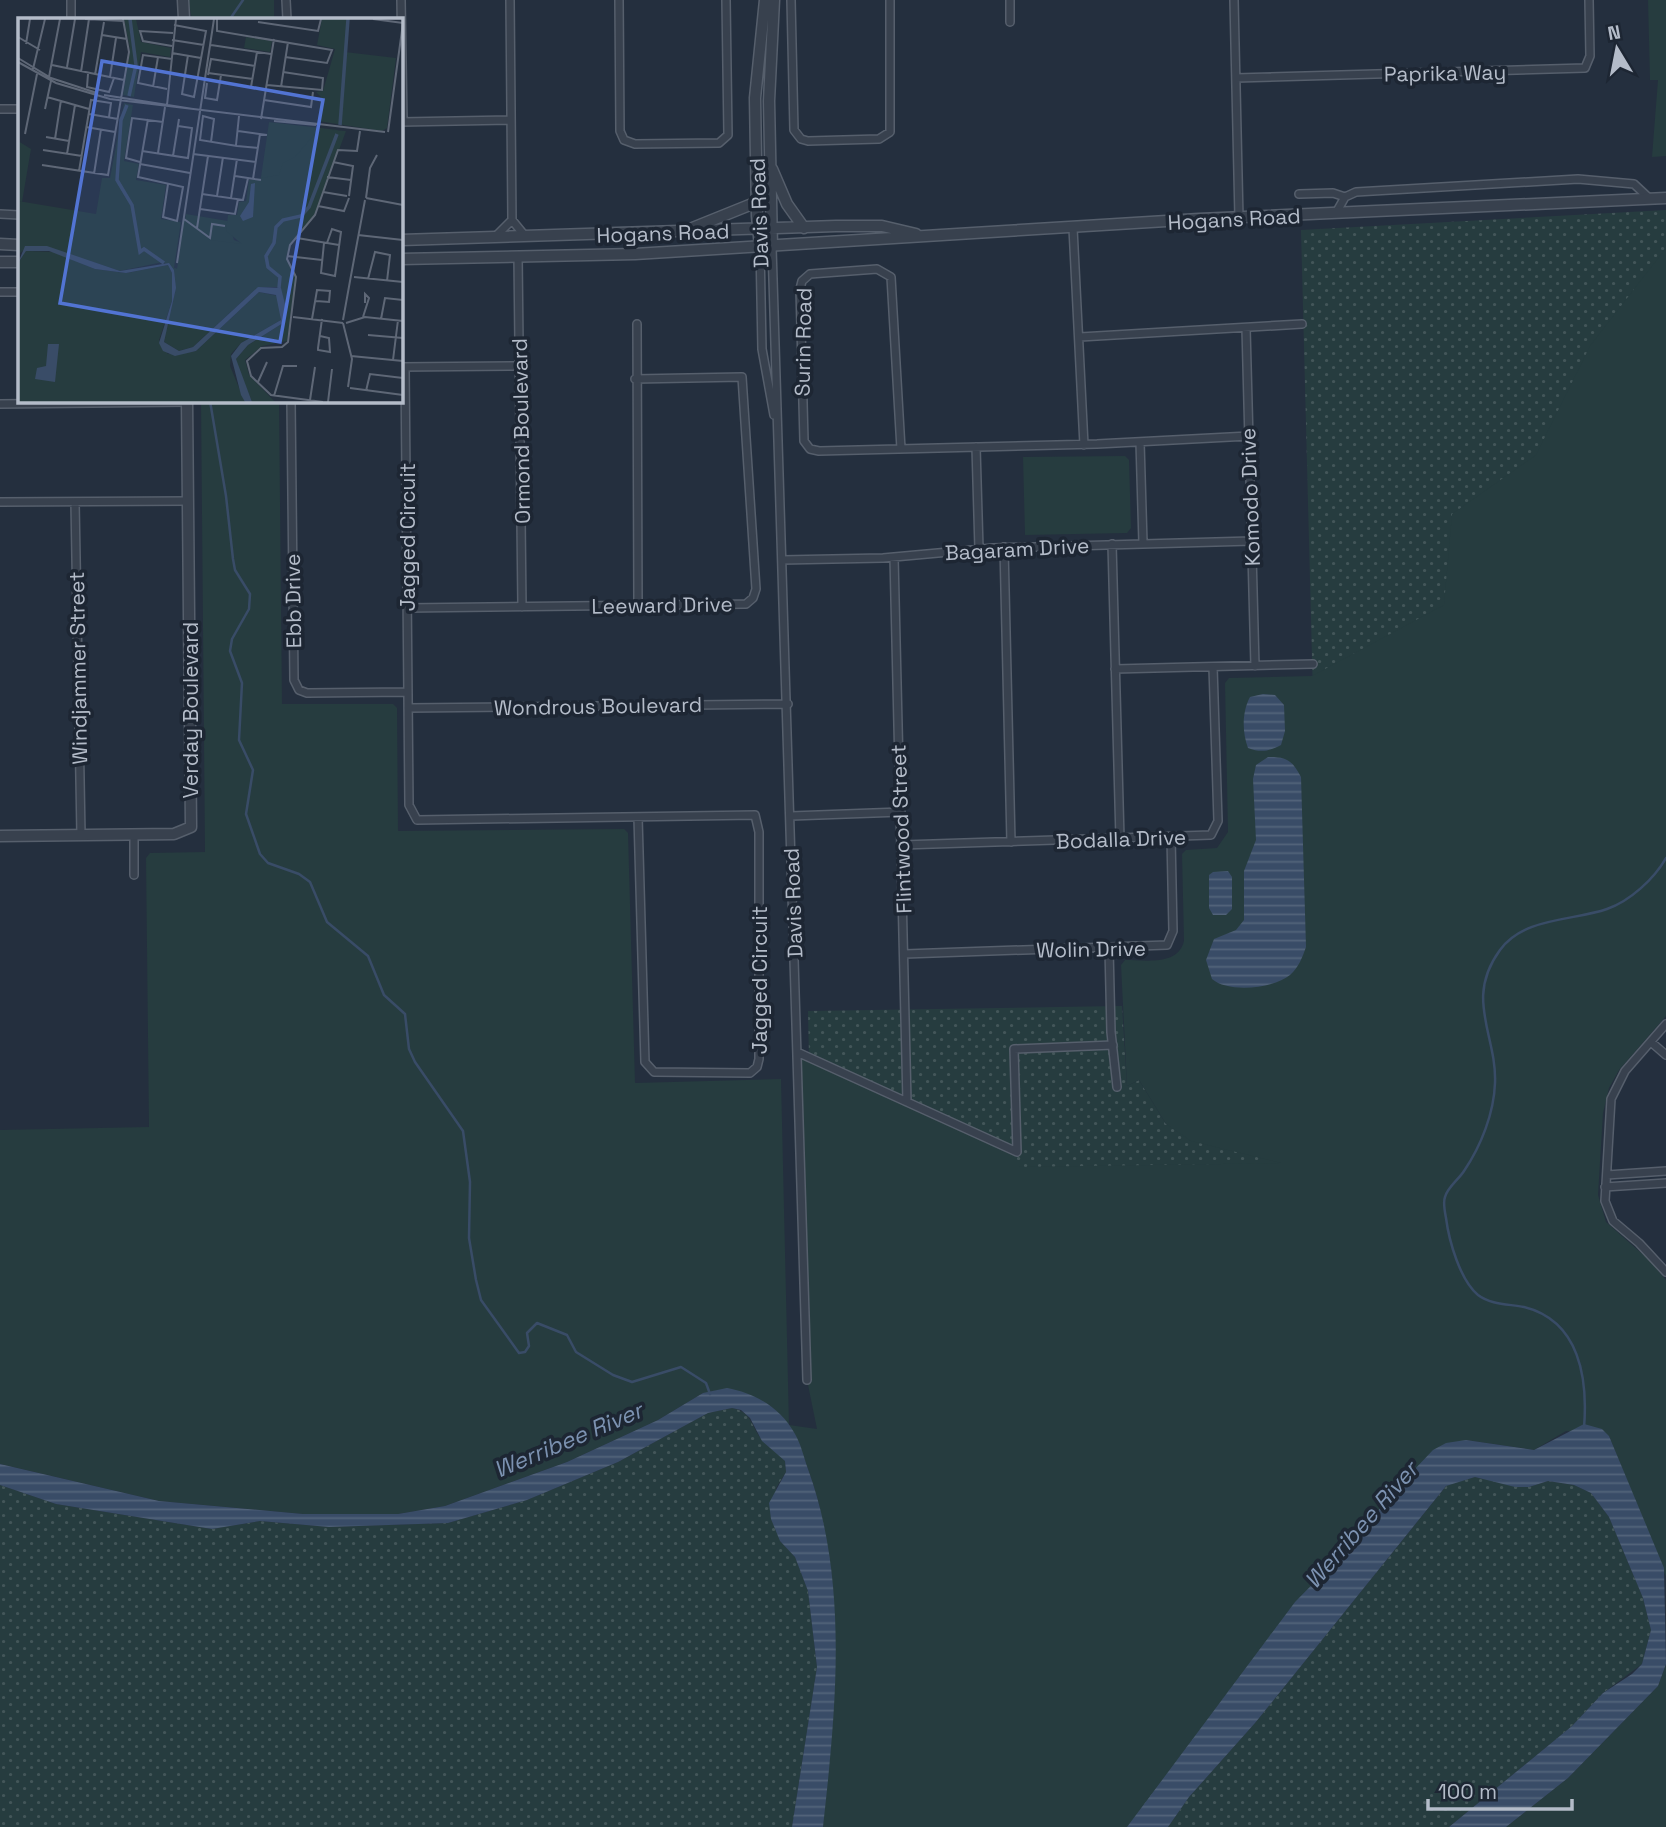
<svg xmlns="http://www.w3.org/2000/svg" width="1666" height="1827" font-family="'Space Grotesk',sans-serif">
<defs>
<pattern id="grass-dots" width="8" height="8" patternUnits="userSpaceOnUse" patternTransform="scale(1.75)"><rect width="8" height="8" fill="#263c3f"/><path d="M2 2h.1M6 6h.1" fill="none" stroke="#435659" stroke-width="1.8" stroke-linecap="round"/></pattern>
<pattern id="water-rules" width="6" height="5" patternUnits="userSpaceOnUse" patternTransform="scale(1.75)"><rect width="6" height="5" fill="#394c67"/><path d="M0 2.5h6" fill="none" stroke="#53647b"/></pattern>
</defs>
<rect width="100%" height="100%" fill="#242f3e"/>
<path fill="url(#grass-dots)" d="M1666,210V858L1651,878L1634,892L1466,1440L1127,1827H823L831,1739L817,1430L808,1011L1122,1006L1127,1086L1139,1080L1166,1124L1282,1163L1325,1162L1301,230Z
M732,1408C753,1412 751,1428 763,1441C769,1449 779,1452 785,1461L786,1472L776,1488L780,1541L795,1557L808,1591L817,1667L792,1827H0V1485L56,1504L212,1529L260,1521L329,1527L448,1523L527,1500L618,1462L708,1413Z
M1475,1477L1529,1487L1548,1481L1574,1485L1591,1493L1609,1517L1643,1598L1651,1630L1642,1664L1603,1693L1572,1726L1449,1827H1168L1189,1797L1255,1723L1447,1485Z"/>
<path fill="#263c3f" d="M188,0H274V19H192Z
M1648,0H1666V156L1652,157L1658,80H1650Z
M1666,248V1016L1619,1070L1609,1088L1603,1113L1598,1195L1606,1222L1648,1259L1666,1280V1577L1609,1436L1566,1431L1534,1450L1466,1440L1425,1458L1352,1544L1295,1602L1127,1827H823C834,1709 849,1583 808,1469C800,1447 794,1427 775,1410C764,1401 719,1397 703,1393L658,1420L567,1462L445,1506L398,1514H303L159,1501L0,1464V1130L149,1127L146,858L150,853L205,852L201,401H279L282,704H393L397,708L398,831L624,829L628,833L635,1083L781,1079L789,1425L817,1429L807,1380L797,1052L1017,1152V1167L1281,1163L1191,1141L1166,1124L1139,1080L1127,1086L1121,965L1125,960C1146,960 1178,966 1184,941L1182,854L1186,850L1217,848L1228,832L1225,683L1229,678L1312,676L1444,605L1452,514L1536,455L1590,346Z
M1125,456L1129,460L1131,528L1127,533L1025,535L1023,457Z
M1666,1664V1827H1506L1568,1778L1658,1686Z"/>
<path fill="url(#water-rules)" d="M1263,694L1275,695L1284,705L1285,731L1281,745C1269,751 1261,753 1248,748C1242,732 1242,712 1250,697Z
M1268,757C1287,757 1292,760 1301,777L1306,947C1302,958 1299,967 1290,975C1273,989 1228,993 1212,979L1206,960L1214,939L1236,930L1244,920V871L1256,840L1253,779L1256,765Z
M1228,871L1232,877V909L1226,915H1213L1209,908V875L1213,872Z
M727,1388C755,1393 781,1408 795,1434C801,1444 804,1458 808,1469C849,1582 836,1709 823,1827H792L817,1667L808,1591L795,1557L780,1541L771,1519L769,1503L786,1472L785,1461L762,1441L750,1418L741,1410L732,1408L708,1413L618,1462L527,1500L448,1523L329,1527L260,1521L212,1529L56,1504L0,1485V1464L159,1501L303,1514H398L445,1506L567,1462L658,1420L703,1393Z
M1584,1424L1602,1429L1609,1436L1664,1568L1666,1664L1658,1686L1568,1778L1506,1827H1449L1572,1726L1603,1693L1632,1674L1642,1664L1651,1630L1643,1598L1609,1517L1591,1493L1574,1485L1548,1481L1529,1487H1515L1475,1477L1446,1486L1255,1723L1189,1797L1168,1827H1127L1295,1602L1352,1544L1392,1493L1433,1450L1446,1443L1466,1440L1534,1450Z"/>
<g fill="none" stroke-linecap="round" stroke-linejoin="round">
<path stroke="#394c67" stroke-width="2.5" d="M230,19L243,0
M210,401L226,496L233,559L235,570L250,594L249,609L232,639L230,651L242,683L239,740L253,770L246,814L260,854L268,863L299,874L310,882L327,922L368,956L384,995L405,1014L409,1049L415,1062L463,1131L470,1182L469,1238L476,1280L481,1300L519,1353L525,1352L529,1346L527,1333L537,1323L567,1335L576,1352L613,1375L632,1382L681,1367L706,1383L710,1394
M1584,1428C1588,1379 1580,1321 1524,1307C1509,1304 1491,1305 1478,1295C1460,1280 1449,1241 1446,1218C1445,1213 1443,1202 1445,1197C1447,1188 1459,1179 1464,1171C1481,1146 1494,1113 1495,1083C1497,1035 1464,999 1500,950C1524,917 1573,921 1607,909C1630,901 1654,879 1666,858"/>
<defs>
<path id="minor" d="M71,0V19
M286,0L287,19
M401,0L403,122
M510,0L512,220L525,236
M619,0L620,131L624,140L635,144L719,143L728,135L726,0
M791,0L794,130L801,139L808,141L879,139L890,132V0
M1010,0V22
M1234,0L1239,218
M1236,78L1585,68L1590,56L1589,0
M0,109H19
M401,122L511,120
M1299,194L1333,193L1345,197
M1336,213L1345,197L1356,192L1578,179L1634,184L1650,199
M0,214L19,215
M1073,228L1084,445
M496,236L512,220
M760,247L762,349L774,415
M772,247L807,1380
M518,256L522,607
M0,292H19
M637,324L638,606
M1246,328L1255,666
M1080,337L1302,324
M401,367L519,366
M405,367L409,805L417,820L755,815L759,832V1059L757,1067L750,1073L654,1072L645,1062L638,817
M291,401L294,680L299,690L307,693L408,692
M0,404L187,402
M1140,442L1143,543
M976,447L979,549
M901,449L891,277L877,269L810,274L802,281L800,289L804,441L810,449L819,451L1097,444L1249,436
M0,502L188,501
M75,502L81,835
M1112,544L1120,839
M1004,547L1011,842
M894,557L907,1102
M782,560L883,558L993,548L1252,541
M407,608L746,604L753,598L756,589L742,377L635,379
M1115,669L1313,664
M408,708L788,704
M791,816L901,812
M134,834V875
M902,845L1211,835L1218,821L1213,667
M1109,948L1111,1032L1117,1087
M905,954L1167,945L1173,931L1171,837
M1666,1024L1625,1071L1611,1099L1605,1201L1613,1221L1639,1243L1666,1272
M1651,1042L1666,1055
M797,1052L1017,1152L1014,1049L1113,1045
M1607,1175L1666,1171
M1605,1187L1666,1183"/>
<path id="tertiary" d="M183,0L184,19
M772,169L787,204L804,228
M690,229L757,202
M401,240L836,226H882L916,234
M0,244L19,245
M760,247L757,216L755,98L765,0
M772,247L769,101L774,0
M401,259L635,254L1199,219L1666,198
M0,262H19
M0,836L174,834L191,827L187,401"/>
</defs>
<use href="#minor" stroke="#565f6c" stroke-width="10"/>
<use href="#tertiary" stroke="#565f6c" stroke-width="13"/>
<use href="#minor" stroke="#38414e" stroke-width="7"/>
<use href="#tertiary" stroke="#38414e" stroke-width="10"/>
</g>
<g text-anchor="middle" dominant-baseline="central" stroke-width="7" stroke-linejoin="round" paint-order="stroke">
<g font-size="21" fill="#b4bcc9" stroke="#1d2633">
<text transform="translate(1445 73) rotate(-1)">Paprika Way</text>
<text transform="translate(759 213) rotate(-92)">Davis Road</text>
<text transform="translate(1234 219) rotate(-3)">Hogans Road</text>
<text transform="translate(663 233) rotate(-2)">Hogans Road</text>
<text transform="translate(803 342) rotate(-89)">Surin Road</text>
<text transform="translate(521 431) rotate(-91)">Ormond Boulevard</text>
<text transform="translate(1250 497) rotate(-92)">Komodo Drive</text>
<text transform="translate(407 537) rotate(-90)">Jagged Circuit</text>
<text transform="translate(1017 549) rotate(-3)">Bagaram Drive</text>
<text transform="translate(293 601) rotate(-91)">Ebb Drive</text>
<text transform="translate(662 605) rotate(-1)">Leeward Drive</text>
<text transform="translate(78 668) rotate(-91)">Windjammer Street</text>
<text transform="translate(598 706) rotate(-1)">Wondrous Boulevard</text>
<text transform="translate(190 710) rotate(-90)">Verday Boulevard</text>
<text transform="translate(901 829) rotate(-92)">Flintwood Street</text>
<text transform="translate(1121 839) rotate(-2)">Bodalla Drive</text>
<text transform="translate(793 903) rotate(-92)">Davis Road</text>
<text transform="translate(1091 949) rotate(-1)">Wolin Drive</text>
<text transform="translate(759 980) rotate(-90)">Jagged Circuit</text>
</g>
<g font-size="23" font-style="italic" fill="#7c92b1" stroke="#1d2633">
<text transform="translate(568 1440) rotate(-23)">Werribee River</text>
<text transform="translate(1361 1525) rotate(-49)">Werribee River</text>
</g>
</g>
<g transform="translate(18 18)">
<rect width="385" height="385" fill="#242f3e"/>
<path d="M251,104L320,112L245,268L146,321L157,276L156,250L160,251L168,196L210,203L216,222L233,228ZM0,123L13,131L4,184L0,183ZM8,233L36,234L77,251L108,255L150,247L154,255V283L141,322L150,336L178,333L241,274L260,278L263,302L223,325L213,336L212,348L227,384H0V245Z" fill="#263c3f"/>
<path d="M106,1H118L123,24L153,30L152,39L123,34L116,79L105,77L112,31ZM304,1H330L327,34L378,40L369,110L364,113L300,103L303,79L298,74L305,73L317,31L299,27ZM228,19L254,23L252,34L226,30ZM106,85L115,87L106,143L121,146L118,162L148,167L143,201L163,204L156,250L159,251L166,201L192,222L224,226L208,213L210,197H219L221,184L228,183L231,162L261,157L265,145L277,139L301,111L328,113L297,197L274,223L268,239L278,259L269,323L244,328L227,342L231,357L257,384H234L217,342L230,327L265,305L268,290L262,269H240L175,329L161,333L146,324L158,270L156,252L145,244L102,253L26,228H10L0,237V183L78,196L84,160H92Z" fill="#263c3f"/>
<path d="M237,165L235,199L225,203L222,198L231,184L233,166ZM7,228H29L102,253L151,245L156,252L158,270L146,324L161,333L175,329L240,269L263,270L268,290L265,305L230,327L218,341L234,384H227L223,377L213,338L223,325L263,302L258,277L241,274L178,333L157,338L145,333L141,325L154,283V255L150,247L108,255L77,251L31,233H8L0,245ZM30,326H41L37,364L17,361L19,350L28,348Z" fill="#394c67"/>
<path fill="none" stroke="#394c67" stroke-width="3.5" d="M111,78L118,47L112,1M109,87L103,102L99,162L114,187L122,234L126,231L146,245M322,107L330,1M261,270L262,259L250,249L248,238L256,225L258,209L265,202L283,198L291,189L319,116"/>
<path fill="none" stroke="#5e6776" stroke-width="2" d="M67,1L106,3M199,1V13L314,32L309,45L267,39M355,1L385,5M240,4L300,13L303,1M156,7L188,13L176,79L164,76L170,37M84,17L109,21M0,19L22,32M154,22L186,27M8,26L12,1M193,27L253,36M154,28L125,23L122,13L155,15M154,35L183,40M0,40L33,60L79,75M0,44L38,65L92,81L367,114M34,47L106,62M49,49L57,1M15,51L27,1M63,54L71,1M190,55L235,61M70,56L69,69L91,74L96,60M77,57L86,4M190,57L193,41L237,48M31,59L42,1M92,59L98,20M189,65L187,80L199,82L203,57M249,67L304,72L305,60L265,54M135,69L140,39M233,69L239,34M263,69L270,24M149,71L120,65L125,37L154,41M86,77L175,91M29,79L71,91M246,82L293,89L295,74M149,87L158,1M27,91L33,63M71,96L100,101M130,101L120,159L165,169L159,203L145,199L150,166M243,101L256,21M256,103L298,107M68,109L97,114M220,113L249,117M370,114L385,5M7,116L19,56M28,119L51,123M37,121L43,82M193,124L196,101L185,98L182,122L219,128L240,130M218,127L221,98M25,132L64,138M124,133L170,140L174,110L160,108M140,135L147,89M49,136L57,87M175,136L238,144M155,138L161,101M122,144L108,140L114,100L145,104M315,144L335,148L331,178M122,146L172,155M24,147L90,157L111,34L105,1M61,153L73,82L93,85L91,99M76,156L83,111M217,158L243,162M309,159L333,162M235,161L242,116M305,174L329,178M184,176L225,182L230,160M199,178L205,139M213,180L219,141M348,180L352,150L359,137M348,180L385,187M300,188L326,193L331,180M182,191L217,196L220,181M166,201L192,220L194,206L207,208M179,210L190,138M340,217L385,222M279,220L321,227M306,225L303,255L317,258L323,214L314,211L309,225M269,238L304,242M159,245L196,1M336,259L385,264M350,261L357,234L372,237L369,263M332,263L347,182M275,299L325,305M345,299L351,280L347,276V285M294,301L299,272L312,273L311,284L298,283M363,301L367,280L385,282M325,302L332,263M325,305L334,341L330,369M328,305L347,299L385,303M350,317L385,320M302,318L311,320L312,334L300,332V330L304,301M333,338L385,343M375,342L380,302M240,364L249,344M332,370L385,377M348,373L352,356L385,360M256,378L265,348H279M292,382L297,349M305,384L253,377L233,358L229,343L243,330L264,329L270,324L278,259L269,241L272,227L297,197L320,132L339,133L342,113M310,384L314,351"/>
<path fill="#5274d3" fill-opacity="0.15" stroke="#5274d3" stroke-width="3.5" d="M84,43L305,82L262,324L42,285Z"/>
<rect width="385" height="385" fill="none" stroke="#b4bcc9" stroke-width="3.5"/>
</g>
<g transform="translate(1617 49) rotate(350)" stroke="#1d2633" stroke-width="5" paint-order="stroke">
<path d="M0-5L12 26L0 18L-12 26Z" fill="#b4bcc9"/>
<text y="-10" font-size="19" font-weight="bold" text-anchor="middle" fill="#b4bcc9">N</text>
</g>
<path d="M1428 1799v10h144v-10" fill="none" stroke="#b4bcc9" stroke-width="3.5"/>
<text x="1438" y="1799" font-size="21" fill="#b4bcc9" stroke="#1d2633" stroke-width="5" paint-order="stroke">100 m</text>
</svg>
